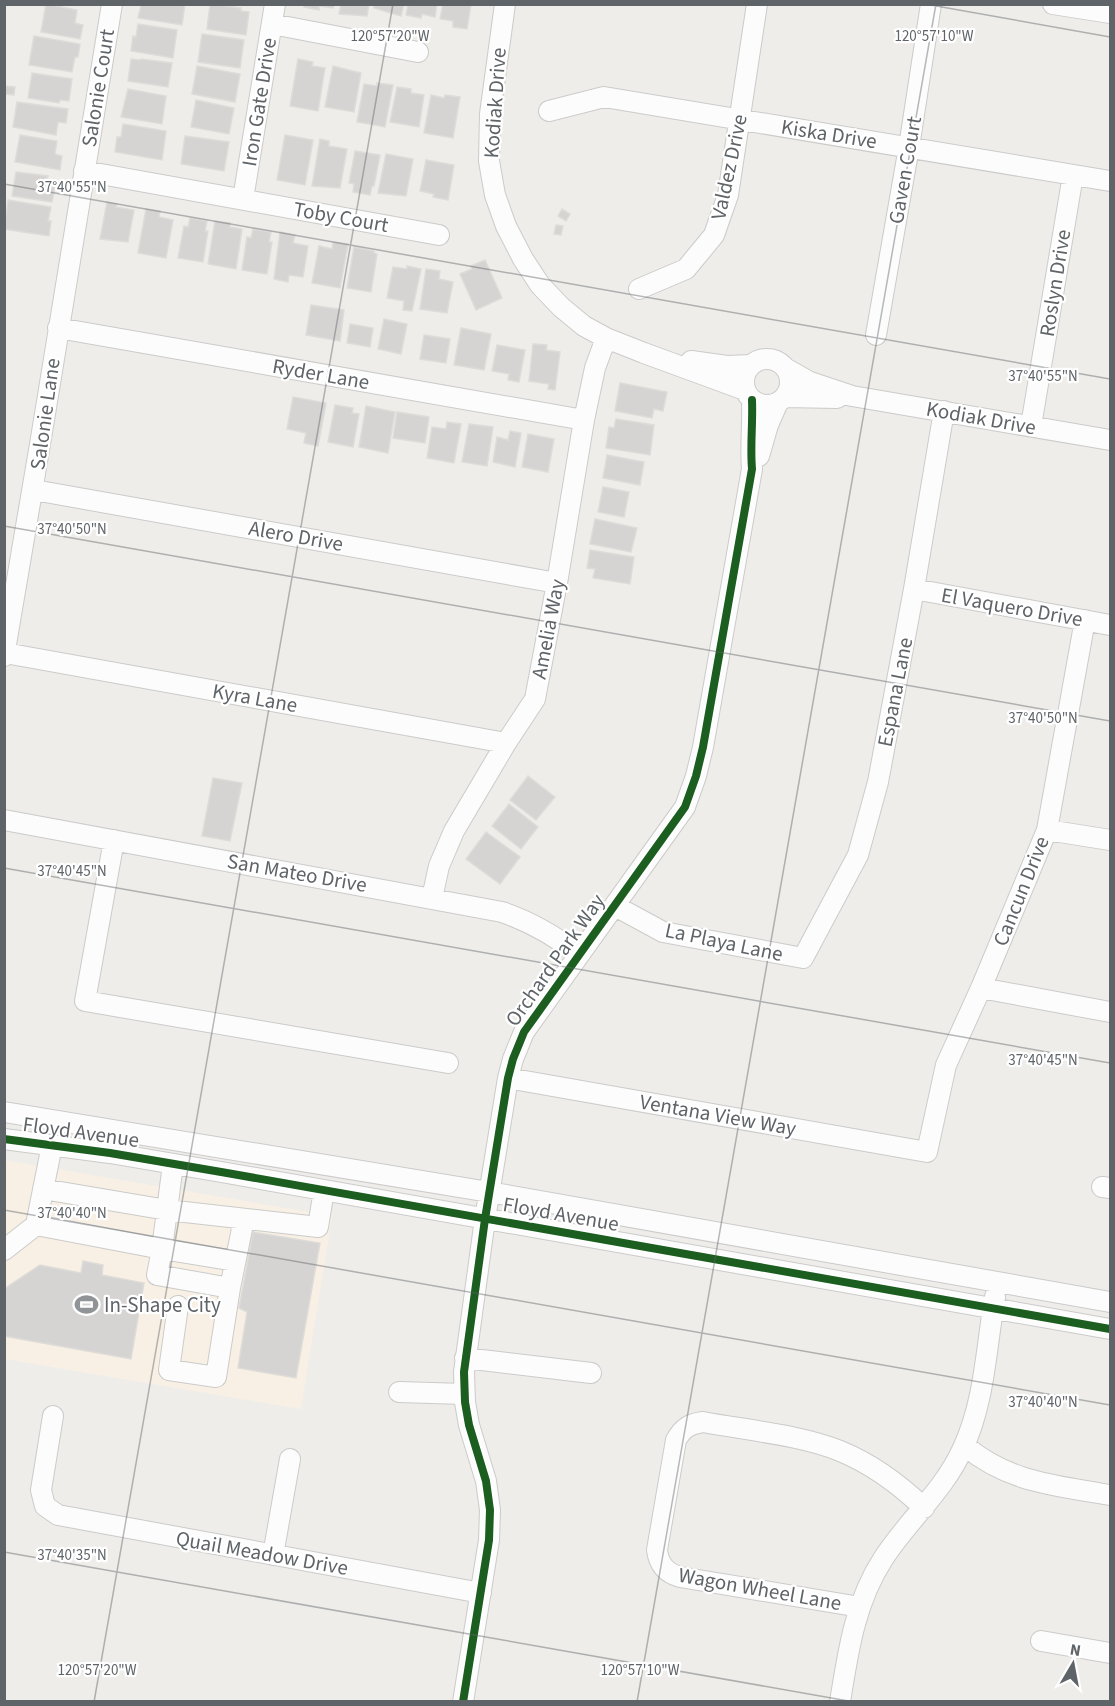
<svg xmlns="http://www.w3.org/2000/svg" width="1115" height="1706" font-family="'Source Sans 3',sans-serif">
<rect width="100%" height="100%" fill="#efedea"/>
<path fill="#f8f0e4" d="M4,1160L332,1216L301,1409L5,1359Z"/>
<path fill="#d6d4d3" stroke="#dedcd9" stroke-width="1.5" d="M46,4L77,10L75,23L83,25L80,39L41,32Z
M185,4L182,25L138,18L141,6L137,4Z
M210,4L241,8V11L249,12L246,35L207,29Z
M304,4H334L333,8L319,6V10L304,7Z
M341,4H369L367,16L339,14Z
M374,4H404L401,16L374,8Z
M408,4H437L435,17L422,14L421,18L406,15Z
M443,4H471L467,29L453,27V21L440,19Z
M138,24L177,30L173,58L131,51L133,36L136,37Z
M202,34L244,40L240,68L198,62Z
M34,36L80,44L78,57H75L72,72L29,65Z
M131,59L140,60L141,59L172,63L168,87L128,81Z
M298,59L313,62L312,66L325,68L318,111L290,106Z
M197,66L240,74L235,102L192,94Z
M333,66L361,73L354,112L325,107Z
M32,73L72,79L69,101L60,100L59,103L28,98Z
M377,83L393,85L385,127L357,122L364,84L377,86Z
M5,86L15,87L14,95L4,94Z
M397,87L411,89V93L424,95L419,127L390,122Z
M128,89L166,96L162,124L121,117Z
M431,95L444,98L445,95L460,97L453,138L424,133Z
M196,100L234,108L229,134L191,127Z
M17,102L68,109L66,123L58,122L56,135L13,127Z
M123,124L166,131L162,160L115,152L117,137H121Z
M20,135L57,141L55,154L62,156L60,170L15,162Z
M285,135L313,140L305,185L277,180Z
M185,136L229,142L224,171L181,164Z
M320,139L329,141V146L347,149L340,188L312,186Z
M355,151L380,155L374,186H372L370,195L353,192L354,184L349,183Z
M386,154L413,159L406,196L378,193Z
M426,160L454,165L448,200L433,197L434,194L420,191Z
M16,172L48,176L47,179L56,181L52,202L12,196Z
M8,200L51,207L48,221H51L49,236L4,229Z
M107,202L117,204L116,207L134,210L128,242L100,239Z
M146,209L160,211L159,217L173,220L166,258L138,253Z
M562,209L570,214L566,221L558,216Z
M190,218L207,221L205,231H208L203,262L178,258L184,226L188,227Z
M215,221L230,223V227L242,229L236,269L208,264Z
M556,225L563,226L561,235L554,234Z
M253,229L271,232L269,242H272L267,274L242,270L247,237L251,238Z
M280,232L295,235L293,243L308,246L303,277L289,275L288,282L274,279Z
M333,242L348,244L340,288L312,283L319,246L332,249Z
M354,247L374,251V253L377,254L371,292L347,288Z
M485,260L502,298L476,310L460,274L472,269L471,266Z
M407,266L421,269L412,311L403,310L404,301L387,298L393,267L407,269Z
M426,269L440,271L439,279L453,282L447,313L420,309Z
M311,305L344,310L340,341L306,335Z
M384,319L407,324L401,354L378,349Z
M350,324L373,328L370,347L347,343Z
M461,328L491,334L484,370L454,365Z
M424,335L450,339L446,363L420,359Z
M533,344L547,345L546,350L560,352L555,390L548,389L549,384L529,381Z
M497,345L525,350L519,382L508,380L509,374L492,371Z
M620,383L667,392L663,411L654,409L652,418L615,411Z
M293,397L326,403L318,446L304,443L306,433L287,429Z
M335,405L353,408L352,413L359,414L353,447L328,442Z
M366,406L395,412L388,453L359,447Z
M397,412L429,417L425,443L393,438Z
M616,419L654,425L650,455L606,448L609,427L614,428Z
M447,422L461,424L454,463L427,458L432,427L446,429Z
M469,424L493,427L487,466L462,462Z
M510,431L521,433L515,467L493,462L497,437L508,440Z
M528,434L554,439L548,472L522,467Z
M607,455L644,462L640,485L603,478Z
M603,487L629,492L624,517L598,512Z
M595,519L637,528L631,552L590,544Z
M590,550L634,557L630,584L593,578L595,569L587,568Z
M528,776L555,797L536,820L510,800Z
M213,778L242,783L230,841L202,836Z
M509,804L538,827L521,849L492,826Z
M486,832L520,857L500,884L466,859Z
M253,1232L320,1243L296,1378L238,1368L247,1312L239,1308Z
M83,1261L103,1265L102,1275L144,1283L131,1359L4,1336V1289L40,1265L81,1273Z"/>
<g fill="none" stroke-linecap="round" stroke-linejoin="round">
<defs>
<path id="minor" d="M505,4L490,114L489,161L495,195L506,226L523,259L540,285L561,307L584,326L606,338L644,353L745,390
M1053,4L1110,13
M272,24L418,52
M549,111L604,97L1110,181
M84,171L439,235
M243,199L275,4
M639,289L686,269L714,235L728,195L757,4
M58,328L584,420
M876,335L909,147L931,4
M744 382a23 23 0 1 1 46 0a23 23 0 1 1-46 0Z
M691,361L727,366L751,365
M785,368L810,382L852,396L1110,440
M785,397L837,398
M1031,426L1073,175
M759,456L768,425L778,402
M34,490L557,583
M914,589L1110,625
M5,653L506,743
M4,656C42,439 76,222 112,4
M4,820L502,912C531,922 554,935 578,954
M1047,830L1110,840
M114,840L85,1001L448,1063
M432,898L439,866L454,831L506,743L535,699L557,583L584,420L595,368L606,338
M615,906L663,932L803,958L858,855L878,782L914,589L944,411
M981,988L1110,1012
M508,1078L927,1152L946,1065L981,988L1047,830L1085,620
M4,1112L489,1192L1110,1302
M4,1139L110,1153L227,1173L1110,1329
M1102,1187L1110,1188
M43,1189L167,1210L318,1227L324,1190
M36,1225L52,1145
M4,1250L36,1225L162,1249L173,1164
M235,1261L162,1249L157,1275L230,1288L244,1219
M178,1306L169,1370L216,1377L230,1288
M465,1358L591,1373
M399,1392L464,1394
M53,1416L41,1490L45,1506L58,1515L481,1593
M965,1446C1010,1483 1055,1485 1110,1495
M273,1555L290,1459
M860,1607L680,1577C666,1573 659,1565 657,1550L676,1440C683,1428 689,1424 703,1422C745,1430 801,1435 840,1451C872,1464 899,1484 924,1508
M1041,1641L1110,1653
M463,1702L489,1540L490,1510L486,1481L469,1425L465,1402L464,1372L485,1219L508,1078L513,1059L524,1032L685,807L696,776L703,747L752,469C750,446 753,423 752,400
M840,1702C848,1652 855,1602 883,1559C908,1520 944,1491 963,1448C985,1401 986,1347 995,1297"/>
</defs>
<use href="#minor" stroke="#cbcbca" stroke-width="22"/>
<use href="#minor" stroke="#fdfcfc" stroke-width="20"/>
<defs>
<path id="cycleway" d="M4,1139L110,1153L227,1173L1110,1329
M463,1702L489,1540L490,1510L486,1481L469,1425L465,1402L464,1372L485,1219L508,1078L513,1059L524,1032L685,807L696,776L703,747L752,469C750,446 753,423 752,400"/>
</defs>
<use href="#cycleway" stroke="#fff" stroke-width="11"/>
<use href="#cycleway" stroke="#1b5e20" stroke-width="8"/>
</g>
<path fill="none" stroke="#5f6468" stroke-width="1.5" stroke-opacity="0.45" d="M925,4L1110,37M4,184L1110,379M4,526L1110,721M4,868L1110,1063M4,1210L1110,1405M4,1552L854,1702M94,1702L393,4M637,1702L936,4"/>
<defs>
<symbol id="stadium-bare" viewBox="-9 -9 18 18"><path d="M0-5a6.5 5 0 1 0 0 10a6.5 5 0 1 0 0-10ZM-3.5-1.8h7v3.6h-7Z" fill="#919496" stroke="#fff" stroke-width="2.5" paint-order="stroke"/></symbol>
</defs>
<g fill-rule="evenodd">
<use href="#stadium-bare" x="70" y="1288" width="33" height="33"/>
</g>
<g text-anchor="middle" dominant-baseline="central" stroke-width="4.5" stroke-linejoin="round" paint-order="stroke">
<g font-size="21" fill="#5f6468" stroke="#fff">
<text transform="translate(98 88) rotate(-81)">Salonie Court</text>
<text transform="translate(259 102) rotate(-81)">Iron Gate Drive</text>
<text transform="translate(495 103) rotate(-86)">Kodiak Drive</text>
<text transform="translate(829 134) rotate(9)">Kiska Drive</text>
<text transform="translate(729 167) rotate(-78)">Valdez Drive</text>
<text transform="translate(905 170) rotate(-80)">Gaven Court</text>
<text transform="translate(341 217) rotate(10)">Toby Court</text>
<text transform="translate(1055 283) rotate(-81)">Roslyn Drive</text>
<text transform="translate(321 374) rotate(10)">Ryder Lane</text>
<text transform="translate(45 414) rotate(-82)">Salonie Lane</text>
<text transform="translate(981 418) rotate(10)">Kodiak Drive</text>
<text transform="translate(296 536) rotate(10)">Alero Drive</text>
<text transform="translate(1012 607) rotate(10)">El Vaquero Drive</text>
<text transform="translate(548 629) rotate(-79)">Amelia Way</text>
<text transform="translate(895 692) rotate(-79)">Espana Lane</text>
<text transform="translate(255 698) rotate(10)">Kyra Lane</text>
<text transform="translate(297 873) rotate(10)">San Mateo Drive</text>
<text transform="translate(1021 891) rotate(-68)">Cancun Drive</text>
<text transform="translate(724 942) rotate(12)">La Playa Lane</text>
<text transform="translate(555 960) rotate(-55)">Orchard Park Way</text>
<text transform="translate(718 1115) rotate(10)">Ventana View Way</text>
<text transform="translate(81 1132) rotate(8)">Floyd Avenue</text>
<text transform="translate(561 1214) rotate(10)">Floyd Avenue</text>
<text transform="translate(262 1553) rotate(10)">Quail Meadow Drive</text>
<text transform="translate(760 1589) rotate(10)">Wagon Wheel Lane</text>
</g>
<g font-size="21" fill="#5f6468" stroke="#fff" text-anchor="start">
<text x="104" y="1305">In-Shape City</text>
</g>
</g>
<g font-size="15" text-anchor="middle" fill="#5f6468" stroke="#fff" stroke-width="4.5" stroke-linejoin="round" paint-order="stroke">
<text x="390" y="41">120°57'20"W</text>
<text x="934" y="41">120°57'10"W</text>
<text x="72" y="192">37°40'55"N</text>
<text x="1043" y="381">37°40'55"N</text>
<text x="72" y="534">37°40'50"N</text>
<text x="1043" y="723">37°40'50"N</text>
<text x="72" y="876">37°40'45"N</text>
<text x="1043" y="1065">37°40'45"N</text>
<text x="72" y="1218">37°40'40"N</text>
<text x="1043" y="1407">37°40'40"N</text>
<text x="72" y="1560">37°40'35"N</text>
<text x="97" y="1675">120°57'20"W</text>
<text x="640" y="1675">120°57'10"W</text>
</g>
<rect width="1115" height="1706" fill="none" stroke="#5f6468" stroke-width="12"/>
<g transform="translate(1073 1664) rotate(10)" stroke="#ffffff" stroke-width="4.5" paint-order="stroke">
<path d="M0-4.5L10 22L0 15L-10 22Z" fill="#5f6468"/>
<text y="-9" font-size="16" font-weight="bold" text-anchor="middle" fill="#5f6468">N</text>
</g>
</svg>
